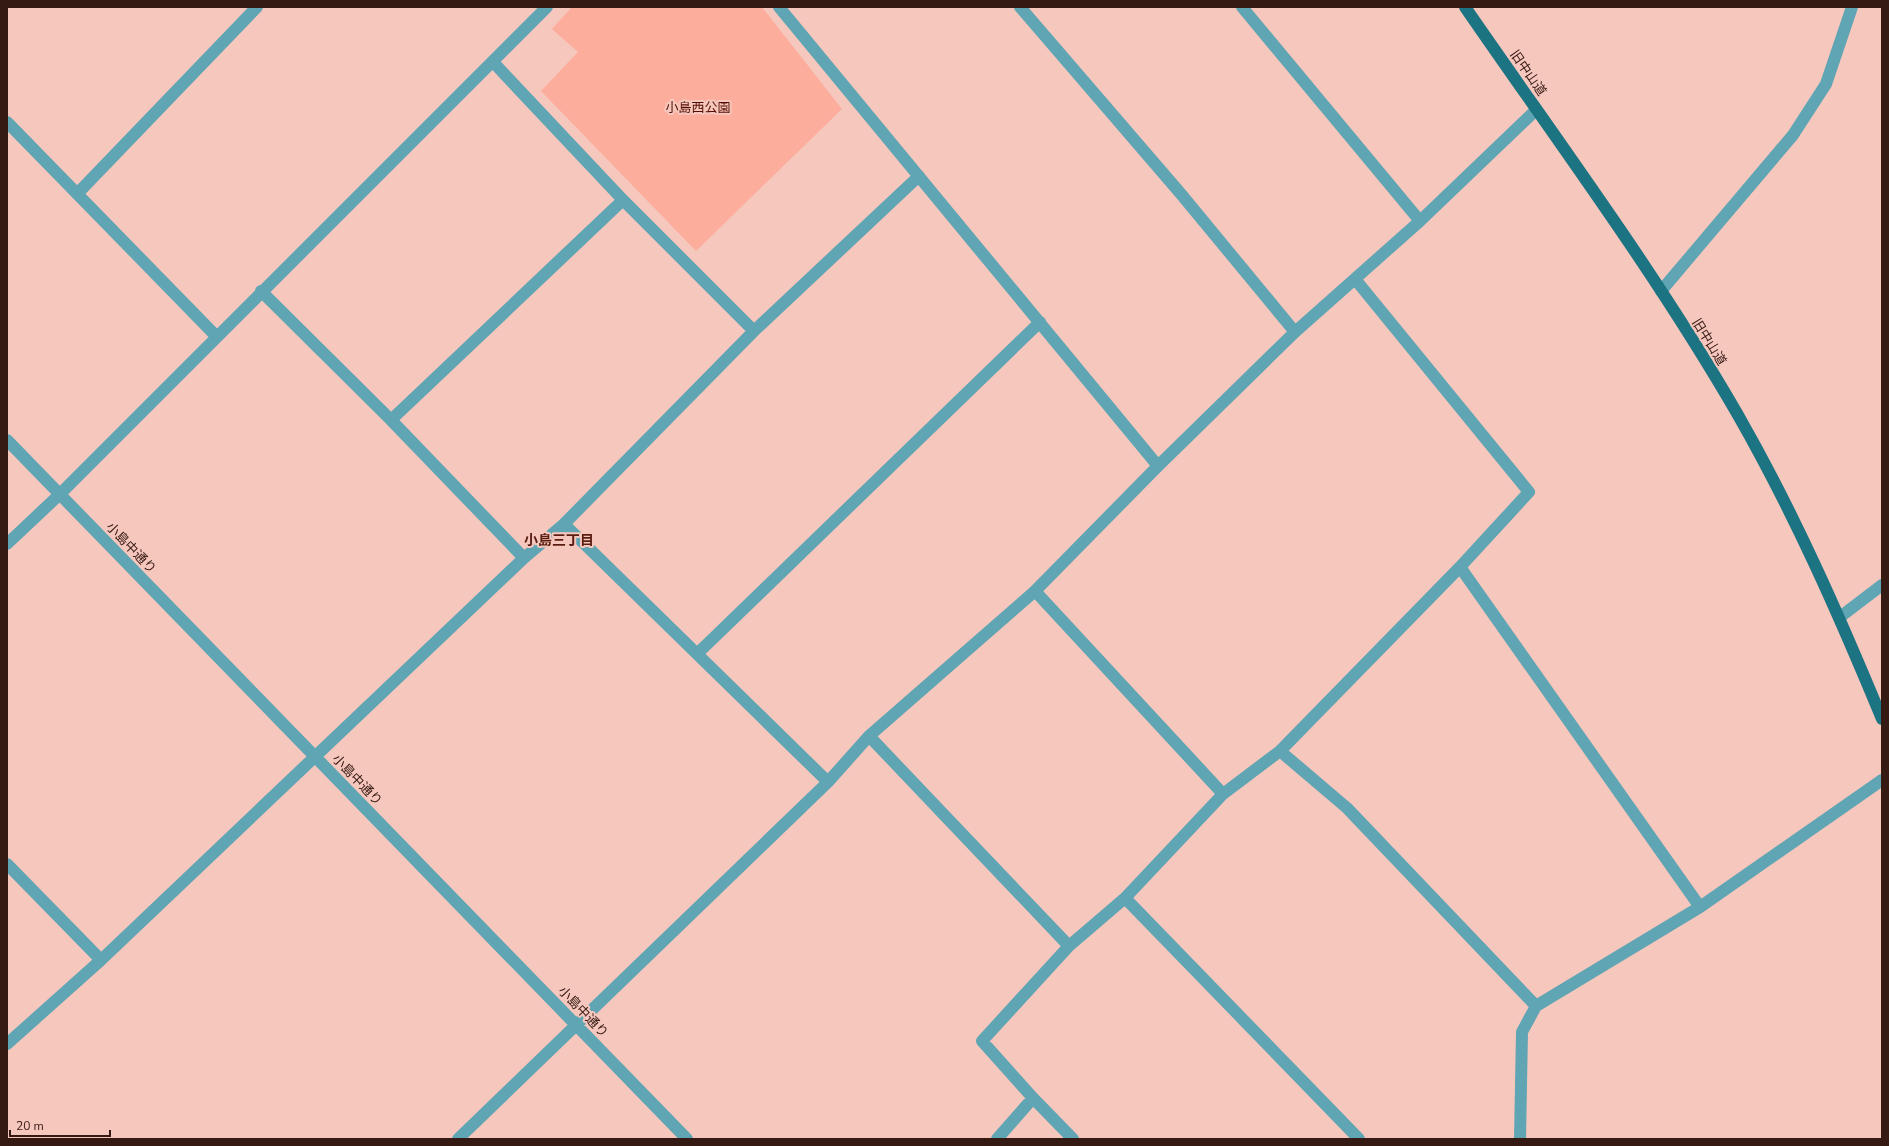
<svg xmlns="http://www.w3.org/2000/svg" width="1889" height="1146" font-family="'Nunito Sans','Noto Sans JP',sans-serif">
<rect width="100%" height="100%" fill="#f6c7bd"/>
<path fill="#fcad9c" d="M572,7H762L842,109L696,251L541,91L578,52L552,29Z"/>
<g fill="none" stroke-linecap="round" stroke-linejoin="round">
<path stroke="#60a5b3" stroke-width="12" d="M779,7L1158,466
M1020,7L1181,194L1295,332
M1242,7L1420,221
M493,62L623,200L754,331
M7,122L217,337
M77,194L257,7
M261,291L391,420L524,558
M1661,291L1793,135L1826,84L1852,7
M391,420L623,200
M7,440L687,1139
M564,524L828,782
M7,544L60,494L547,7
M1460,567L1700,907
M1035,591L1223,794
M1840,617L1882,585
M698,653L1040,322
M869,736L1069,946
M1280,751L1347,808L1536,1006
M7,864L101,960
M1125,898L1359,1139
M7,1044L101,960L524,558L564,524L754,331L919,176
M458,1139L828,782L869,736L1035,591L1158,466L1295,332L1420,221L1536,110
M997,1139L1033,1098
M1073,1139L1033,1098L982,1041L1069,946L1125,898L1223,794L1280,751L1460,567L1529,492L1355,279
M1520,1139L1522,1032L1536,1006L1700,907L1882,780"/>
<path stroke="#1c7483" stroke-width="12" d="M1465,7C1558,142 1656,273 1738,415C1794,513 1839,615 1882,719"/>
</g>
<g text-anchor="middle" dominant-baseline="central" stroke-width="4" stroke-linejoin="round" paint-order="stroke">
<g font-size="13" fill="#351913" stroke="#f6c7bd">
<text transform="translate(1528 73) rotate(55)">旧中山道</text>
<text transform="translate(1709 342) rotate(58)">旧中山道</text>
<text transform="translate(131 548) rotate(46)">小島中通り</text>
<text transform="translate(357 780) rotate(46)">小島中通り</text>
<text transform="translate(583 1012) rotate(46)">小島中通り</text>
</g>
<g font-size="13" fill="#540d02" stroke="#f6c7bd">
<text x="698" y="108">小島西公園</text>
</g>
<g font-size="14" font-weight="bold" fill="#5a1d11" stroke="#f6c7bd">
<text x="559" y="540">小島三丁目</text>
</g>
</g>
<rect width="1889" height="1146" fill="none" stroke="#351913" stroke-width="16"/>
<path d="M10 1130v6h100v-6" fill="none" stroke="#351913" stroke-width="2"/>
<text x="16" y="1130" font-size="12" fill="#351913" stroke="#f6c7bd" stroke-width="3" paint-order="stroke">20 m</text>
</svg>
